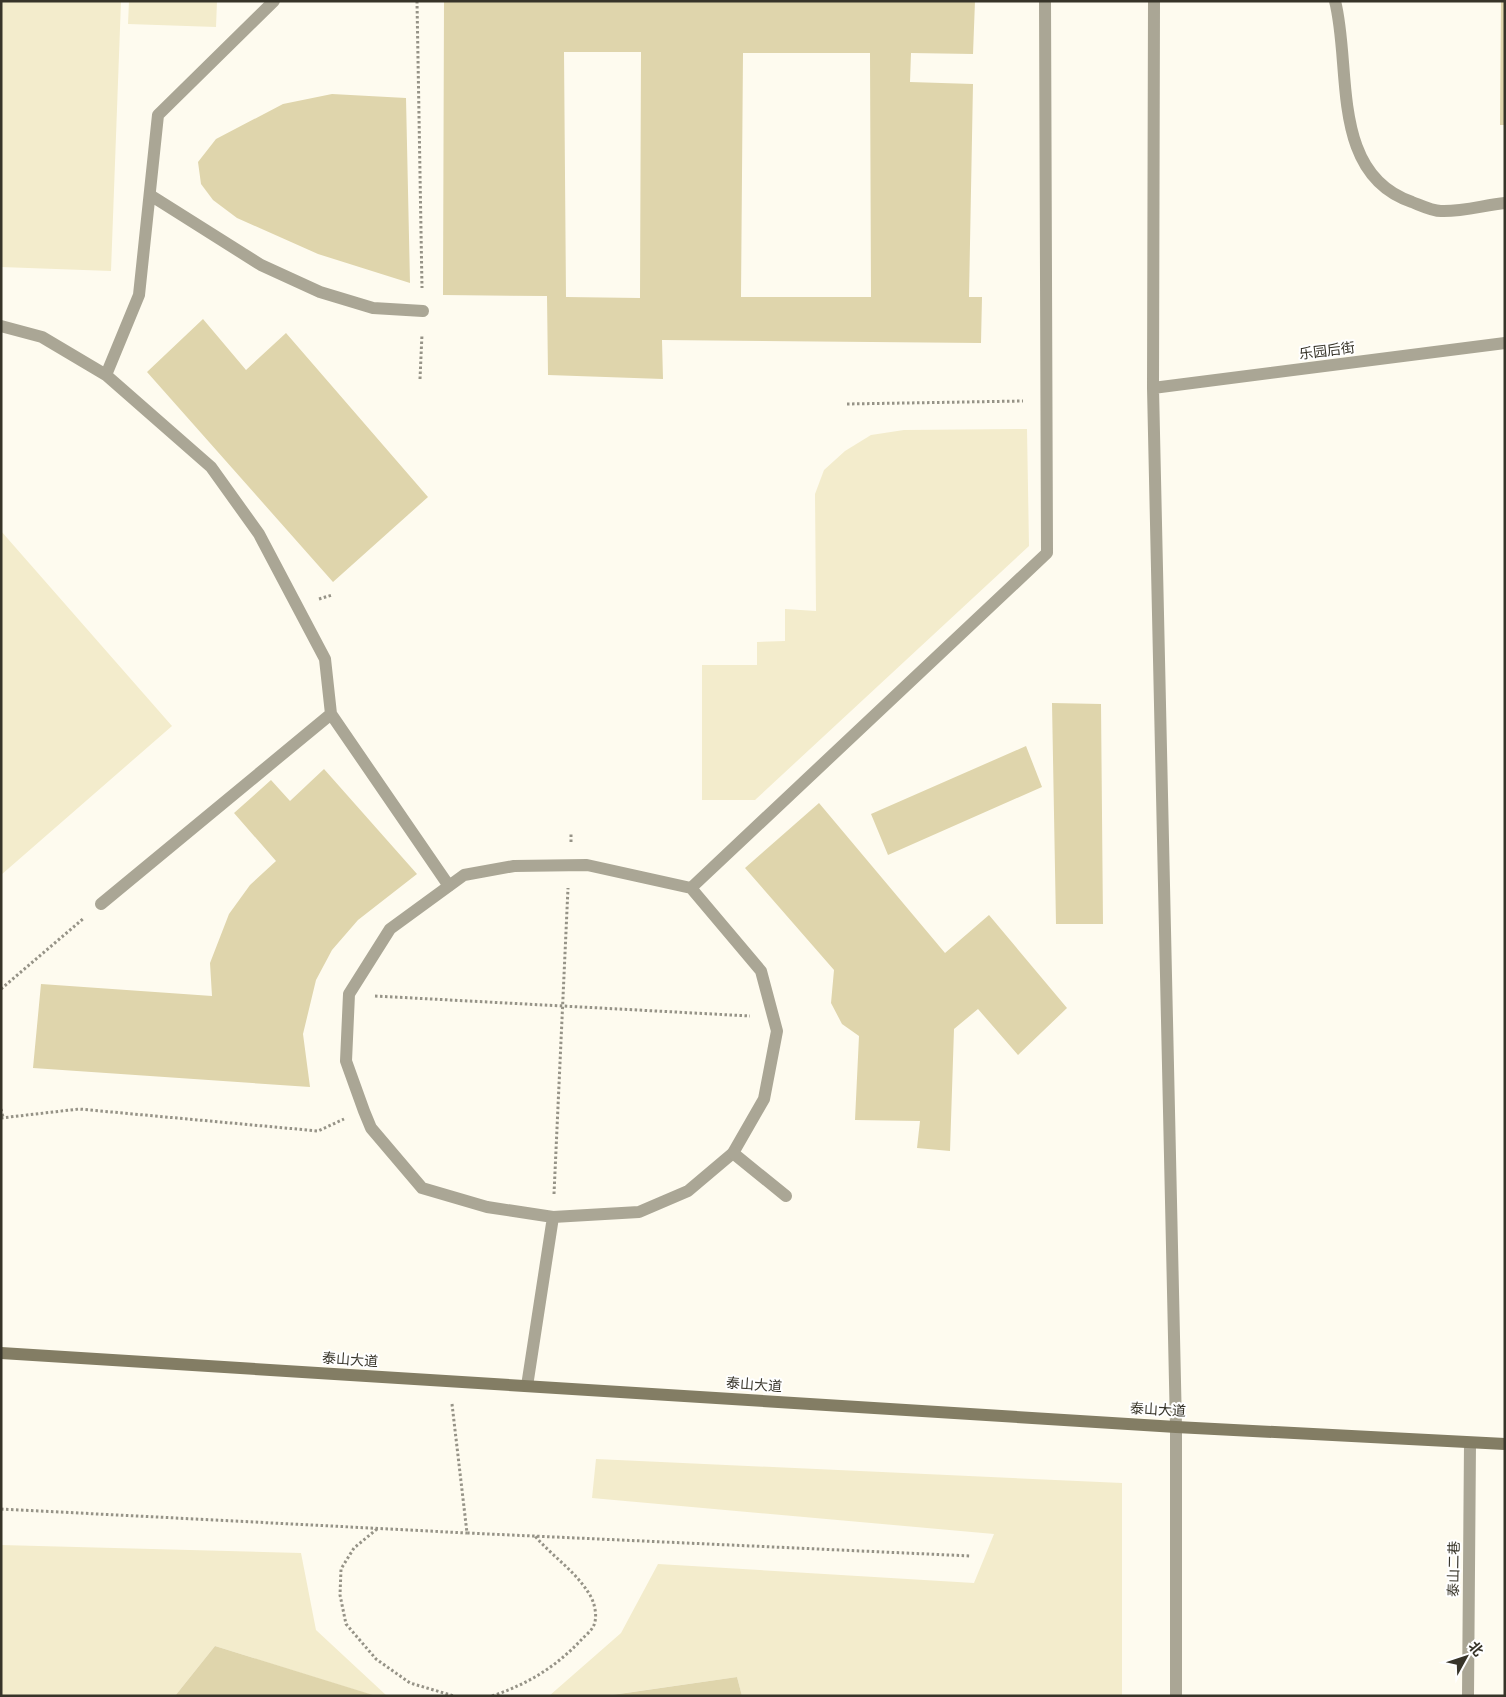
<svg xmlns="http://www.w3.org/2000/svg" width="1506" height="1697" font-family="Karla,'Noto Sans SC',sans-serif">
<rect width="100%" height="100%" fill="#fefbef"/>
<path fill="#f3eccc" d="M1,1H121L111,271L1,267Z
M129,1H217L216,27L128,24Z
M1027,429L1029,546L755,800H702V665H757V642L785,641V609L816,611L815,494L824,470L845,451L871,435L904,430Z
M1,531L172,726L1,875Z
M596,1459L1122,1483V1696H742L737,1677L604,1696H549L621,1633L658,1564L974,1583L994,1534L592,1498Z
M1,1545L301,1553L316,1630L387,1696H375L215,1646L175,1696H1Z"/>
<path fill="#dfd5ac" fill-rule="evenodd" d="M444,1H975L973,54L911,53L910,82L973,84L969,297H982L981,343L662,340L663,379L548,375L547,296L443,295ZM564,52H641L640,298L566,297ZM743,53H870L871,297H741Z
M1501,1H1505V125H1500Z
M332,94L406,98L410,283L318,254L237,218L213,200L201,184L198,162L216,139L283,104Z
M203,319L246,370L286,333L428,497L333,582L147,372Z
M1052,703L1101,704L1103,924H1056Z
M1026,746L1042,787L888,855L871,814Z
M324,769L417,874L358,920L332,950L316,980L303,1034L310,1087L33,1068L41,984L212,996L210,963L229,914L250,885L276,861L234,813L271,780L290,801Z
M819,803L945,953L989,915L1067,1008L1018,1055L978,1009L954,1029L950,1151L917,1148L920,1121L855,1120L859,1036L842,1024L831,1003L834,970L745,868Z
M215,1646L373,1695V1696H175Z
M737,1677L742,1696H612V1695Z"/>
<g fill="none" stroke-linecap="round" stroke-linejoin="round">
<path stroke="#969387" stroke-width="3" stroke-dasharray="2.5 2.5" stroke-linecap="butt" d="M417,1L422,288
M420,379L422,334
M847,404L1023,401
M319,599L332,595
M571,842V832
M1,989L84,918
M375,996L750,1016
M1,1109L3,1117
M1,1118L79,1109L318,1131L344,1119
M554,1194L568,888
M452,1404L467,1533L971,1556
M1,1509L467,1533
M377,1529L354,1548L341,1569L340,1595L346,1624L376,1659L410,1683L454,1696
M492,1696C528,1684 556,1667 582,1639C586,1635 592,1630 594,1625C598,1615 594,1600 588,1592C574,1570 552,1556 535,1536"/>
<path stroke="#aaa695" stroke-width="12" d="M1335,1C1352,67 1329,174 1412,202C1420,205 1432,211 1441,211C1461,212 1485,205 1505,203
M150,195L261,265L320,292L373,308L423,311
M1,326L42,337L106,375L211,467L259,534L325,659L331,714L449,886
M106,375L139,295L158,115L274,1
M587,865L691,888L761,971L777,1031L764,1099L733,1153L688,1191L639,1212L553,1217L487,1207L422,1188L371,1128L364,1111L346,1061L349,994L390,929L464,875L514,866Z
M691,888L1047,553L1045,1
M101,904L331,714
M527,1386L553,1217"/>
<path stroke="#aaa695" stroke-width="12" d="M1154,1L1153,388L1176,1427V1696
M1153,388L1505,343
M733,1153L786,1196
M1468,1696L1470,1443"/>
<path stroke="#837d64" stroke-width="12" d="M1,1353L1176,1427L1505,1444"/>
</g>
<g text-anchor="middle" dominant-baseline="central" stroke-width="4" stroke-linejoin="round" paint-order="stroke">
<g font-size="14" fill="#373429" stroke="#fff">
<text transform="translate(1327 351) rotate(-7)">乐园后街</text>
<text transform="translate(350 1360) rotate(4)">泰山大道</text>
<text transform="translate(754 1385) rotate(4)">泰山大道</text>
<text transform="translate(1158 1410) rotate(3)">泰山大道</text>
<text transform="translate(1454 1569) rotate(-89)">泰山二巷</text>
</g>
</g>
<rect width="1506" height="1697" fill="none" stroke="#373429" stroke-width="5"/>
<g transform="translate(1466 1657) rotate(50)" stroke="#ffffff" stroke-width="4" paint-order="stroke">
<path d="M0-4L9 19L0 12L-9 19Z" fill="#373429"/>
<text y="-8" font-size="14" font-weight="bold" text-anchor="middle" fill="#373429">北</text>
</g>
</svg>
